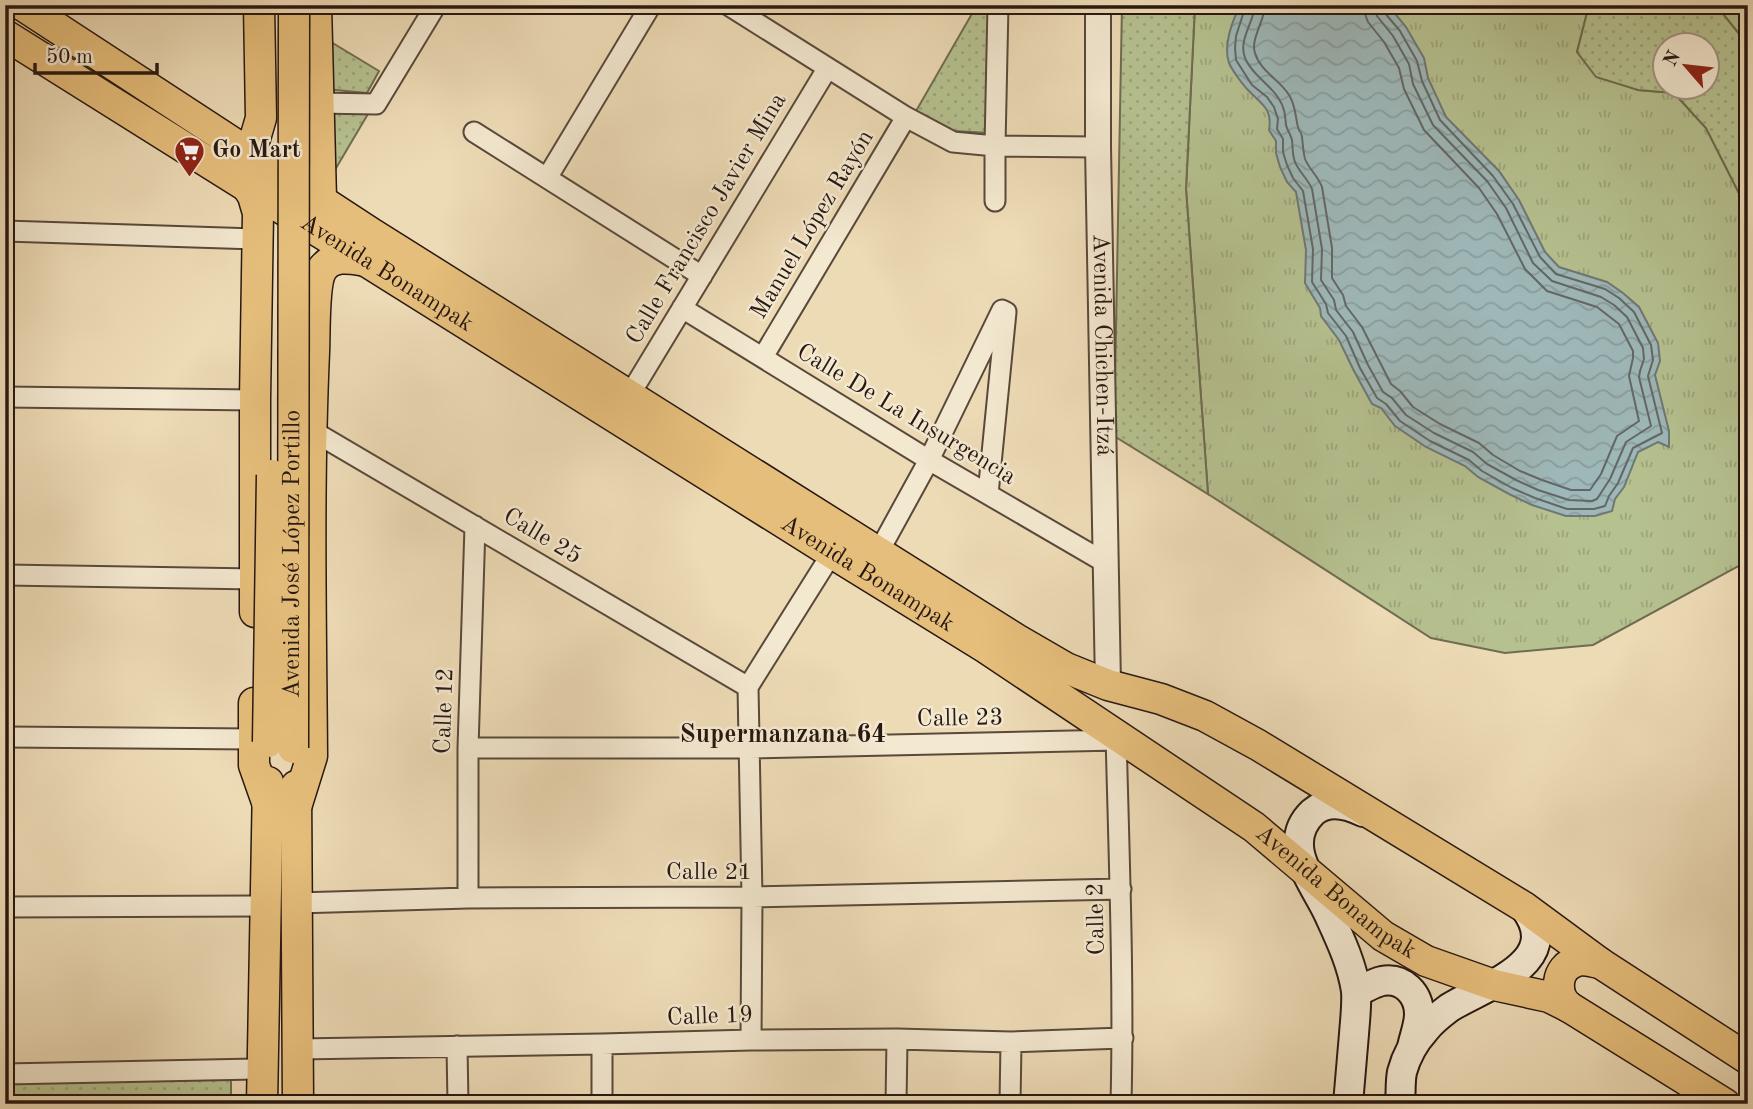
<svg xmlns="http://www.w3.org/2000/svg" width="1753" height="1109" font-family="'Old Standard TT',serif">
<defs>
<pattern id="grass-tufts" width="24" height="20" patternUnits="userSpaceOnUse" patternTransform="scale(1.75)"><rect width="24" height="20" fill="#b6c190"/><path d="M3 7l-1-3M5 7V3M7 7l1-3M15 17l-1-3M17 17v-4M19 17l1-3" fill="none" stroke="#9ca57b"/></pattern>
<pattern id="park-dots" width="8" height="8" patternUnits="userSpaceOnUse" patternTransform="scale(1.75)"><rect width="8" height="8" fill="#b6c190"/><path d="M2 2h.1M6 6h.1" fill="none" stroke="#9ca57b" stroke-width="1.8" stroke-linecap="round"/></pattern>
<pattern id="water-waves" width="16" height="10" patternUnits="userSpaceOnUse" patternTransform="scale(1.75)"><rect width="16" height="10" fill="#9eb8b9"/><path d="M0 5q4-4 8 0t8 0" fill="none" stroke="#889d9e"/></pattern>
</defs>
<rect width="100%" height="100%" fill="#eddbb6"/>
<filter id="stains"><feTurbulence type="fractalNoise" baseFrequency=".00286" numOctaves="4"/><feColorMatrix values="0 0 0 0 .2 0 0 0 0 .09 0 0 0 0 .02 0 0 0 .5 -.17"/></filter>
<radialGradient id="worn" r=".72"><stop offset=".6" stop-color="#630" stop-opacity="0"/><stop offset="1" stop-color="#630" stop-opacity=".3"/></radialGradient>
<path fill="url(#grass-tufts)" stroke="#6f6c51" stroke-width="2" d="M1195,5H1589L1577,52L1638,90L1674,93L1706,128L1748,211V561L1593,645L1505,653L1431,638L1208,494L1186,189Z
M1713,5H1748V45L1719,9Z"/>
<path fill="url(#park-dots)" stroke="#6f6c51" stroke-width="2" fill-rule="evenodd" d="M977,5H994L989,133L954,131L916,111Z
M1122,5H1195L1186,189L1208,494L1114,436Z
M1589,5H1713L1719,9L1748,45V211L1706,128L1674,93L1638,90L1596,77L1577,52ZM1666,46H1708V88H1666Z
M326,39L379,71L367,93L325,89Z
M327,111L368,114L329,180Z
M5,1065L231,1074V1104H5Z"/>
<path fill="url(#water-waves)" stroke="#6f7876" stroke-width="2" d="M1241,5H1388L1406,27L1424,58L1428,78L1446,117L1499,171L1519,200L1545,252L1559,267L1607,282L1623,293L1639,307L1658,343L1660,361L1655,375L1669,431V447L1658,442L1638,452L1624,487L1615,499L1612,511L1595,516H1566L1532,505L1509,494L1478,477L1465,466L1426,447L1395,426L1381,408L1372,404L1354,371L1339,340L1321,316L1320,308L1305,283L1306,250L1296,192L1287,182L1280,167L1276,153V141L1269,130C1273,108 1261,104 1248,90C1243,85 1232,70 1229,63C1223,46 1232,20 1241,5Z"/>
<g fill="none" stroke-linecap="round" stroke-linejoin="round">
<path stroke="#636866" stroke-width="2" d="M1246,5L1236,36L1235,48L1236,60L1252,85L1267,97L1274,107L1278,119L1277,129L1283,139V152L1287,165L1293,178L1303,191L1313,249L1312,282L1326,304L1328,313L1346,336L1360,368L1377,398L1386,404L1400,421L1430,441L1469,460L1482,471L1512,488L1535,498L1567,509H1594L1605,506L1609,496L1618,483L1633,448L1662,433L1648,376L1653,360L1651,345L1634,312L1619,298L1605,289L1556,274L1540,257L1513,204L1493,176L1440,120L1422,81L1417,61L1400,31L1384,12L1383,5
M1255,5C1254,22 1238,40 1245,58C1252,75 1270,84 1279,99C1285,108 1285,116 1286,125C1287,130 1291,135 1292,140C1293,148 1292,154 1295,162C1299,172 1308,179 1312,189L1322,249L1321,280L1334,300L1336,310L1353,332L1368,365L1383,392L1392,398L1406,415L1434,433L1473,452L1487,464L1516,480L1538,490L1569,500L1592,501L1597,499L1610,479L1626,442L1651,426L1639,377L1640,371L1644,359L1643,348L1627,317L1614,305L1601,297L1552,281L1533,263L1506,208L1487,181L1433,125L1413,84L1409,64L1393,36L1377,16L1374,5
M1265,5C1265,20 1250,40 1255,53C1260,71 1280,80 1289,95C1296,106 1295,116 1298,127C1301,137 1300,127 1302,137C1303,145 1303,151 1305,159C1309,169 1318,176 1322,187L1332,248V278L1343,295L1346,306L1362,327L1391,384L1400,391L1413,407L1440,424L1479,443L1493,455L1520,471L1542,480L1571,490H1590L1601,474L1617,436L1639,421L1629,376L1633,358V351L1619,324L1597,307L1547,291L1525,269L1497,214L1479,188L1424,130L1404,89L1399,68L1384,42L1368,22L1365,14L1364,5"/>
<defs>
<path id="minor" d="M728,5L906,117L953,142L995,146L1098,147
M318,103L376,104L436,5
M474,132L702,276
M547,178L651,5
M995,201V146L998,5
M5,231L258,239
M682,308L929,460L1106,563
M763,357L906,117
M629,396L827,69
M5,397L255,400
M311,430L748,687
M878,553L929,460L1002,310L1006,312L988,494
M5,575L256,579
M1116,734C1119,857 1124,980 1121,1104
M5,737L254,739
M468,748H749L1117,740
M468,898V748L475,526
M297,903L468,898L752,897L1121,889
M5,907L265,906
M751,1040L752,897L748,687L832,553
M602,1044V1104
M457,1046L458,1104
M299,1049L602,1044L751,1040L897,1039L1011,1042L1123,1038
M5,1074L261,1069
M896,1104L897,1039
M1010,1104L1011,1042"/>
<g id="tertiary">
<path id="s1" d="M1098,5V147L1108,685"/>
</g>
<path id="secondary" d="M1356,992C1364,989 1373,983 1382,981C1403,977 1419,994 1419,1014C1419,1025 1414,1037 1412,1047
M1348,1104C1350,1080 1352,1057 1354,1034C1355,1020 1357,1004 1356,991C1352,964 1340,939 1329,915C1315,884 1279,844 1313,812C1328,799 1347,804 1363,812
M1400,1104C1401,1094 1400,1082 1402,1072C1406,1057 1415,1041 1425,1030C1431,1022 1441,1014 1449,1008C1483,986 1567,963 1524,907"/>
<g id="primary">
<path d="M22,5L371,233L1016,639L1066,668L1108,685L1161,699L1205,716L1258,745L1524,907L1600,963L1748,1059"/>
<path d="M316,5L321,199"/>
<path id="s2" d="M5,35L832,553L986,648L1254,827L1383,936L1426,961L1494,985L1549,997L1569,1007L1725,1104"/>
<path d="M247,151L254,142L261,118L259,5"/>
<path d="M246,185L253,196L258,213L255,400V612"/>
<path d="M254,703V765L267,802"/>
<path d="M296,786L298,1104"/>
<path d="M297,804L312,756C311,622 308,487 314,352C315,334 313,281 323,268C334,254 352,259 367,261"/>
<path d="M1569,1007C1554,995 1555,967 1577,961C1584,959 1593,962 1600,963"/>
<path d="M262,1104L268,782"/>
</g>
</defs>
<use href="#minor" stroke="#59493b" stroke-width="23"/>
<use href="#tertiary" stroke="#59493b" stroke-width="28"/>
<use href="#secondary" stroke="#281812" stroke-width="32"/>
<use href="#primary" stroke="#281812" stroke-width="33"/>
<use href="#minor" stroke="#f3e8d0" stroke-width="19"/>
<use href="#tertiary" stroke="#f3e8d0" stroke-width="24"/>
<use href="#secondary" stroke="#f3e8d0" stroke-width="28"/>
<use href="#primary" stroke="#e6be7b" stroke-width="30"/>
<defs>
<g id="primary-bridge">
<path d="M268,742L272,475"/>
<path id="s3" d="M293,748C292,501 295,253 294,5"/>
</g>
</defs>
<use href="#primary-bridge" stroke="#281812" stroke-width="33" stroke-linecap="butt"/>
<use href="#primary-bridge" stroke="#e6be7b" stroke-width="30"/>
</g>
<defs>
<symbol id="supermarket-pin" viewBox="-11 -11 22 30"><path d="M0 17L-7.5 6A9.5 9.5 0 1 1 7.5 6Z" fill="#8f2418" stroke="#f3e8d0"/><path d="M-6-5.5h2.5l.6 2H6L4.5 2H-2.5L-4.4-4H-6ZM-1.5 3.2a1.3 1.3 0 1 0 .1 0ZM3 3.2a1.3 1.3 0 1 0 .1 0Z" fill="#fff"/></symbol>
</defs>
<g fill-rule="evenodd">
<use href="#supermarket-pin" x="172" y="134" width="35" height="47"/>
</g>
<g text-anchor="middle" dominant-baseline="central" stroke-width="5" stroke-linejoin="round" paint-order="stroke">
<g font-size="24" font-weight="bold" fill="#281812" stroke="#f3e8d0" text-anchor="start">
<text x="212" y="151">Go Mart</text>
</g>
<g font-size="24" fill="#281812" stroke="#f3e8d0">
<text transform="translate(707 219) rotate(-59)">Calle Francisco Javier Mina</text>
<text transform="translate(813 225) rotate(-59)">Manuel López Rayón</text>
<text stroke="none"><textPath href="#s2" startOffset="450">Avenida Bonampak</textPath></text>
<text stroke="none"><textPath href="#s1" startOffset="340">Avenida Chichen-Itzá</textPath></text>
<text transform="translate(906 415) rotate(31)">Calle De La Insurgencia</text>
<text transform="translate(542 537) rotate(31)">Calle 25</text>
<text stroke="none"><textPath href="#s3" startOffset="194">Avenida José López Portillo</textPath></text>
<text stroke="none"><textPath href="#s2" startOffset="1017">Avenida Bonampak</textPath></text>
<text transform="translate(445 711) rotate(-88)">Calle 12</text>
<text transform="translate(960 719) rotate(-1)">Calle 23</text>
<text x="709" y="873">Calle 21</text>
<text stroke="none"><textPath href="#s2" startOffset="1584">Avenida Bonampak</textPath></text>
<text transform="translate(1097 919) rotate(-91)">Calle 2</text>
<text transform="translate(710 1017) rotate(-2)">Calle 19</text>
</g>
<g font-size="26" font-weight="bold" fill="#281812" stroke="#f3e8d0">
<text x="783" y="735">Supermanzana 64</text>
</g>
</g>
<rect width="1753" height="1109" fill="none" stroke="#eddbb6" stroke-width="28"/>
<rect x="7" y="7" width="1739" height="1095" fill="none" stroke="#281812" stroke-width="3.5"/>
<rect x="14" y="14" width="1725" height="1081" fill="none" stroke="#281812" stroke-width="2"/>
<g transform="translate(1686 66) rotate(298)"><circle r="33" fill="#f3e8d0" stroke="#a29584" stroke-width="2"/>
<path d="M0-5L12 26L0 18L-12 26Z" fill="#8f2418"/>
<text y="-10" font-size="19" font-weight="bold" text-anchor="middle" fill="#281812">N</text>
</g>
<path d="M35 63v10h122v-10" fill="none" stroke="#281812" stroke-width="3.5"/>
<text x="46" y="63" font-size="21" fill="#281812" stroke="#f3e8d0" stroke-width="5" paint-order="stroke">50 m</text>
<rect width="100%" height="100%" filter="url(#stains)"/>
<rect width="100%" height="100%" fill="url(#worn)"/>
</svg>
